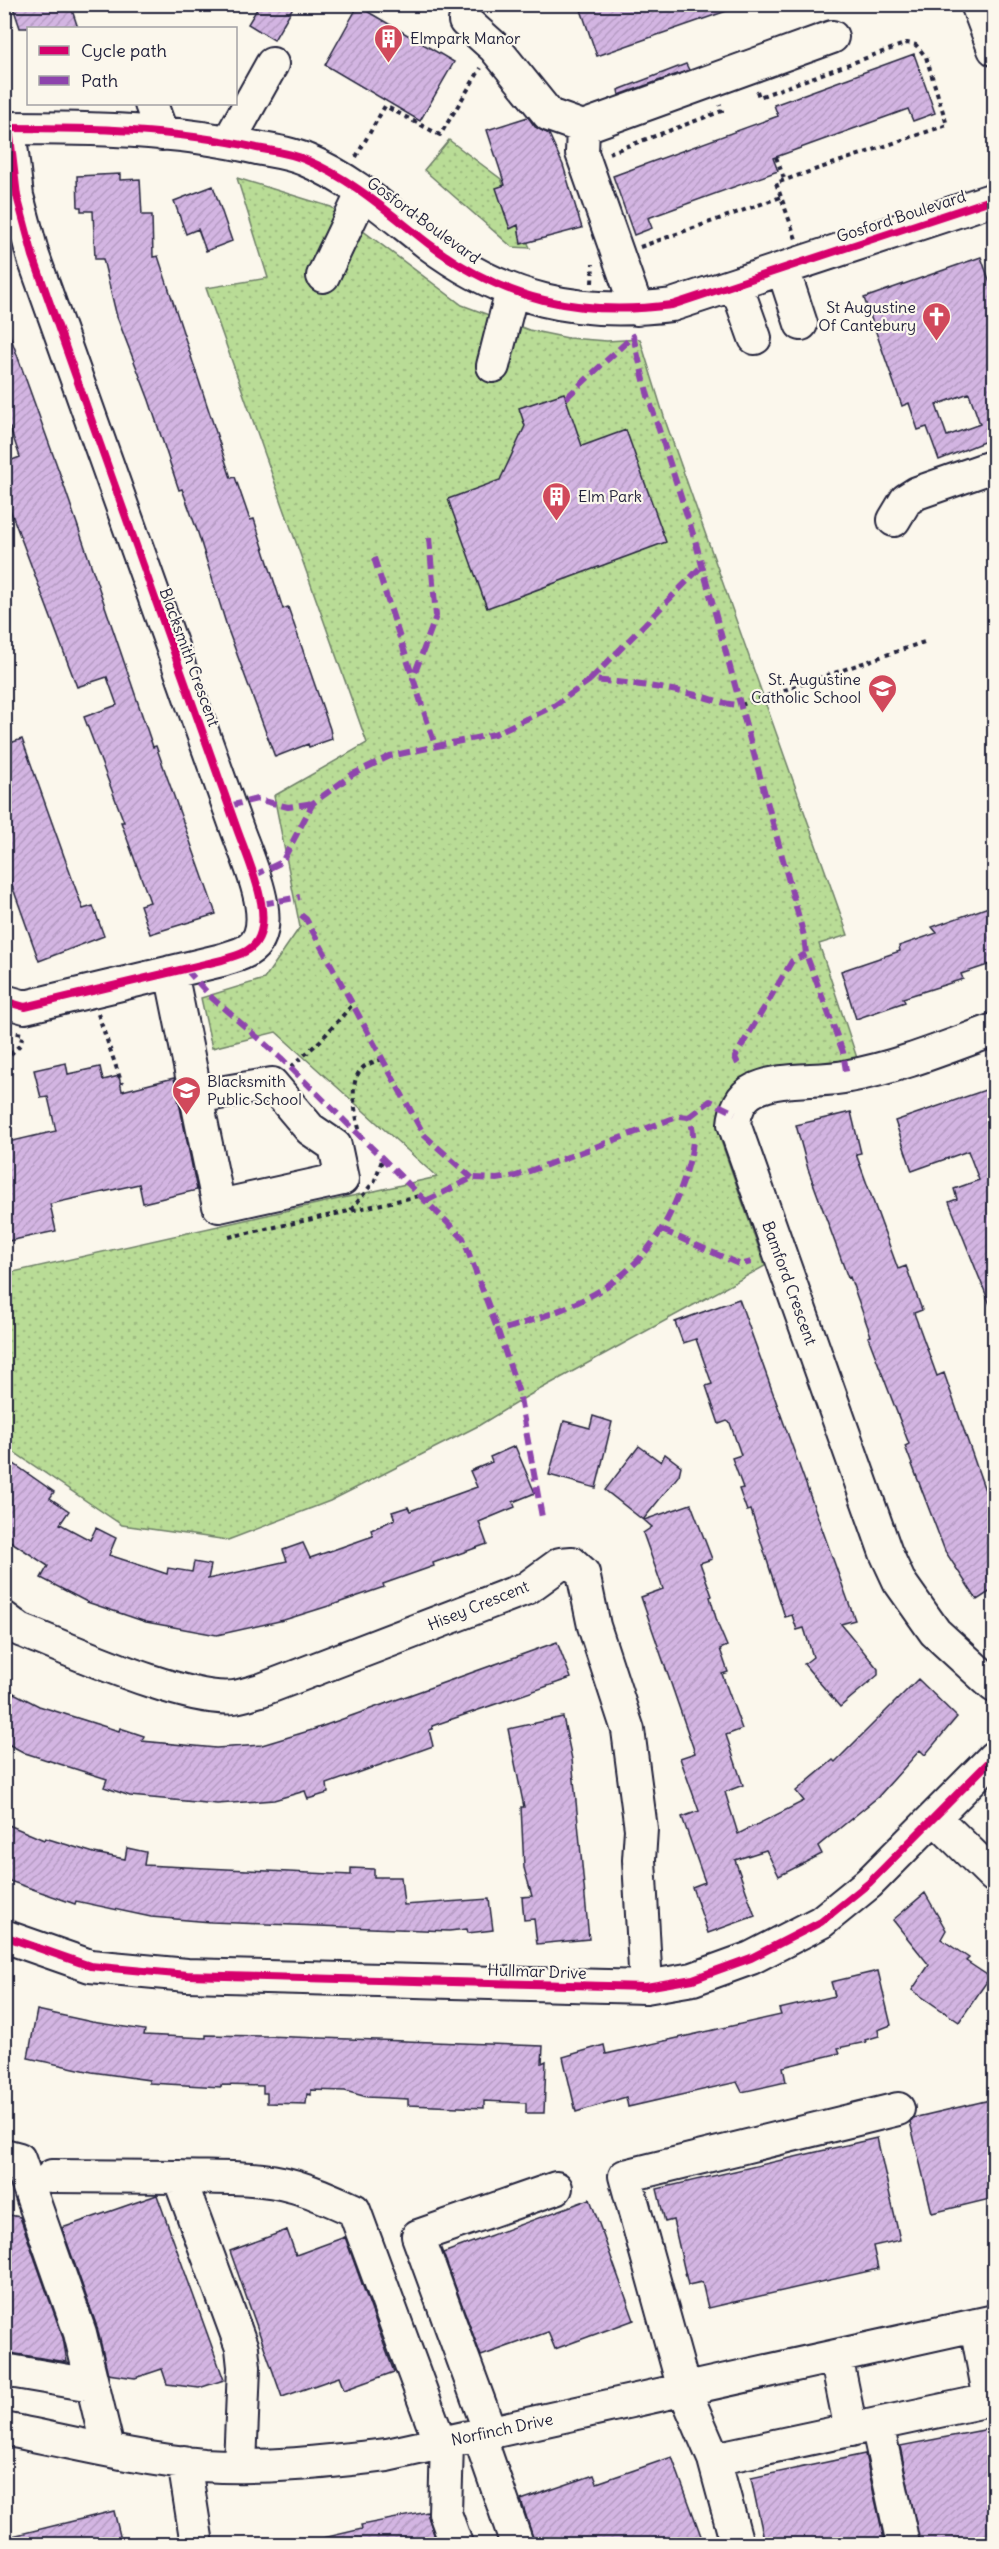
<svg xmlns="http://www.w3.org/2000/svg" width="999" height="2549" font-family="Delius,sans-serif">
<defs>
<pattern id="park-dots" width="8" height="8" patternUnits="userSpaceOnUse" patternTransform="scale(1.5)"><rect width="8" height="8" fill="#b9dc96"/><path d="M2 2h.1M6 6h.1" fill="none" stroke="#9fbc82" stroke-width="1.8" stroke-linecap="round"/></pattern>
<pattern id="building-hatch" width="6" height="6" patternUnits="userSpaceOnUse" patternTransform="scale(1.5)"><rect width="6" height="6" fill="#d3b5e2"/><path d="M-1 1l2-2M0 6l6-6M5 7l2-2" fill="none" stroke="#b59bc3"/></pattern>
</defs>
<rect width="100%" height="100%" fill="#fbf7ec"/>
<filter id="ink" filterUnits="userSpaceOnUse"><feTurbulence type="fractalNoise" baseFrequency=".0167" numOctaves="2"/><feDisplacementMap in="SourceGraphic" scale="12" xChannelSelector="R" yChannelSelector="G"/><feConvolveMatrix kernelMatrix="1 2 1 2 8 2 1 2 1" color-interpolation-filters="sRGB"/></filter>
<g filter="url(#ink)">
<path fill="url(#park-dots)" stroke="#6e7f68" stroke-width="1.5" d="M449,140L501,179L530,248L512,247L424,170Z
M237,178L331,207L462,305L529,330L568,338L607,341L640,339L666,423L848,935L819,944L858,1061L755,1072L747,1077L719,1120L721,1141L765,1266L526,1397L478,1426L330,1501L228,1540L122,1525L5,1446L4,1274L437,1177L276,1032L212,1048L201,998L264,979L300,927L274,796L367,743L206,288L268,278Z"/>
<path fill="url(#building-hatch)" stroke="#22223b" stroke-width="1.5" fill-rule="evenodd" d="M12,4H70L78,28H20Z
M260,4H295L274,40L248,24Z
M579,4H737L738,7L597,56Z
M358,6L454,62L420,121L325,65Z
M914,54L935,113L913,121L908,109L773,158L778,171L648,218L652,228L634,235L613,176L778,116L774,105Z
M686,64L689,70L619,95L618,90Z
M528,117L535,127L549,134L563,165L582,228L521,244L518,225L510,229L496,188L505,185L487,130Z
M120,174V180L140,179L142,215H152L153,257L158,256L231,478L235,477L250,520L254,519L283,609L288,607L330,729L332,739L309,747L308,744L275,757L228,630L198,533L182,489L179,490L149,400L117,317L103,259H95L93,211H81V207H78L77,176Z
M213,186L232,241L206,251L198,229L186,234L174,201Z
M981,257L994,294V448L989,449L986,441L939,460L927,427L918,430L909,403L902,406L864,298ZM969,393L980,424L947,436L936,405Z
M4,327H7L60,474L153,747L156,746L216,914L150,934L140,905L150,902L121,822H124L84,717L117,705L107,677L77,687L8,504H10L4,489V463L20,457L10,428L4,430Z
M564,393L582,446L626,430L666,542L487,608L448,499L500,480L525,426L519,408Z
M22,739L83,909L93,906L104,936L39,961L4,863V745Z
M994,905V963L961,974L963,979L903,998L905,1002L856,1019L841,971L900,951L899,946L937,933L932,927Z
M66,1063L68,1074L100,1067L103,1080L119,1076L122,1091L174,1078L197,1190L143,1203L139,1184L50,1204L56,1231L4,1242V1143L56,1131L48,1097L41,1098L34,1070Z
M994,1087V1311L993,1312L949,1202L957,1199L954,1189L979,1180L968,1151L912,1171L895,1121Z
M851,1112L861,1153L856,1154L898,1269L906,1266L922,1310L914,1313L937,1376L944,1373L989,1502L994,1500V1589L977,1600L945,1551L905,1446L909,1444L868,1337L871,1336L850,1277L848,1278L808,1169L796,1125Z
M739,1299L855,1620L841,1624L878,1669V1675L840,1707L804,1664L813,1657L804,1628L797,1630L792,1615L785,1617L751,1510L747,1511L739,1489L743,1488L732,1458L741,1455L730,1423L727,1421L719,1424L706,1386L712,1384L696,1339L683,1343L675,1322Z
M593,1416L612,1422L596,1488L549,1475L564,1421L590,1428Z
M515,1446L535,1493L513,1502L515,1507L479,1522L487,1544L433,1563L434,1566L383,1584L384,1587L335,1604L284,1620L217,1635L146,1622L87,1602L41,1578L48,1566L4,1537V1457L54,1492L50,1498L69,1511L60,1524L90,1540L96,1528L116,1538L109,1555L167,1574L168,1568L192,1572L194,1562L211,1565L208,1579L287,1561L283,1550L303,1543L310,1558L373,1536L371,1530L395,1519L392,1512L408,1507L410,1511L477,1487L470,1471L492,1462L490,1457Z
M639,1446L661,1462L665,1454L681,1466L679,1475L643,1520L605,1490Z
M691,1504L712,1559L700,1563L712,1596L710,1597L718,1625L727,1646L720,1649L728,1672L722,1674L742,1729L726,1735L743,1785L725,1792L738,1834L804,1801L796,1791L833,1760L835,1762L918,1679L957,1717L925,1755L920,1750L878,1797L818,1846L822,1854L779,1876L766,1850L735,1860L755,1916L708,1933L692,1887L705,1882L682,1817L699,1811L680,1758L695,1753L641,1597L663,1589L643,1533L652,1527L644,1520Z
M557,1642L571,1678L432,1726L433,1729L429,1730L433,1746L327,1784L328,1793L308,1799L305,1791L274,1800L217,1804L130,1796L104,1787L107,1779L25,1753L4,1742V1688L39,1706L119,1731L120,1728L144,1736L142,1741L216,1748L262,1745L312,1730Z
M563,1717L572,1759L589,1939L537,1944L534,1919L524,1920L522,1897L532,1896L524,1868L521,1807H524L508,1729Z
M4,1823L44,1840L45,1838L94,1853L125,1859L127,1848L146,1852L144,1865L351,1875V1868L374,1869V1877H401L404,1905L489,1899L493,1930L468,1933L467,1929L449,1931L211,1922L151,1917L76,1901L75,1904L4,1879Z
M925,1893L946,1930L941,1939L969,1958L966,1961L990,1977L959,2022L912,1990L929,1965L893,1920Z
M878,1971L891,2025L878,2030L879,2036L865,2040L866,2042L838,2048L840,2053L783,2067L786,2082L742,2092L737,2082L628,2107L626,2097L576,2112L563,2057L604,2045L606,2054L781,2015L779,2009L835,1996L831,1982Z
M37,2010L92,2022L145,2030L144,2035L206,2038V2035L265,2036L543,2046L542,2063L546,2061L544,2113H526V2103L484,2101V2108L408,2105V2099L367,2097L345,2091L311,2090V2095L307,2094L306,2104L267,2103V2093H263V2086L221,2085V2087L149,2083V2080L92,2072L28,2058Z
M994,2099V2198L932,2213L910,2122L913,2118Z
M877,2138L900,2240L873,2246L878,2269L708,2308L702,2282L688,2285L673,2220L665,2222L657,2189Z
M157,2195L224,2380L199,2388L167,2384L162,2369L135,2378L108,2374L97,2327L62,2228Z
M590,2199L634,2320L555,2349L548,2332L481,2356L443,2253Z
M4,2214L20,2217L63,2338L67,2362L4,2352Z
M287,2230L296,2255L345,2237L394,2372L344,2390L339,2377L282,2397L230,2251Z
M994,2428V2544H920L900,2446Z
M865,2454L885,2544H765L751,2478Z
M672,2457L704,2544H535L521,2500L594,2475L597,2483Z
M114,2511L122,2544H4V2538Z
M427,2512L437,2544H323V2538L362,2529L361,2525Z"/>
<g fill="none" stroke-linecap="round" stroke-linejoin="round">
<defs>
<path id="minor" d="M977,4L994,49
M465,21L494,47L549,115L583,127
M151,104L162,134
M4,128C89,128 175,129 257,148C273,151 291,153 306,160C352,179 389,213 429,244C504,300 579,317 672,305L994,199
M229,141L272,64
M783,269L801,324
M323,276L363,192
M736,285L755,338
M637,309L582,153L583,127L832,37
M493,366L512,291
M894,520L906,500L917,493L994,466
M171,972C187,1050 202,1128 219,1206L342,1179L335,1146L310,1129L272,1084L196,1097
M4,1001L25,1007L222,960C230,957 241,955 248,950C282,929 247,858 237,829L33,256L17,196L9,128
M994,1030C947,1047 899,1067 849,1076C818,1083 783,1076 754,1090C741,1096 735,1111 734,1124L886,1553L899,1581L935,1632L994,1686
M4,1618L20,1630C69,1649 186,1703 234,1697C243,1696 252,1692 261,1690L527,1588L560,1564L572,1563L583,1573L594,1626L628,1730L641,1829L639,1860L646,1987
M936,1819L994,1876
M4,1936L90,1966L187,1975L646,1987L693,1979L751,1958L821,1922L869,1883L994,1757
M898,2109L625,2176L684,2389L714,2459L990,2400L976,2325
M4,2155L19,2159L80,2333L108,2449
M52,2176L179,2177L242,2348L244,2367L240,2465
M179,2177C206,2178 235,2177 262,2180C295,2183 325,2197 354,2210L440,2443
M836,2356L851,2430
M4,2370L92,2385
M877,2424L903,2544
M4,2429C70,2442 137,2459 203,2465C264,2469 326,2462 387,2455L994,2321
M490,2432L418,2236L556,2188
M479,2435L517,2544
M447,2442L445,2513L456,2544
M714,2459L737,2544
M184,2462L197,2544"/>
</defs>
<use href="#minor" stroke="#22223b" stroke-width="36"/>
<path stroke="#22223b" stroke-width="4" stroke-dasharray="4.5 4.5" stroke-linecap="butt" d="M757,91L759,97L907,43L916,45L926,57L947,125L776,183L781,197
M609,153L722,111L720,105
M356,157L385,106L440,135L481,68
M776,157L785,181
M640,247L781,197L796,239
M592,283L593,264
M741,705L927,641
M98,1014L122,1084
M4,1061L20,1045L23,1034L6,1031
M291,1067L321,1040L353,1004
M361,1138C357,1118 345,1080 365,1066C370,1063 378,1061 383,1059
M351,1210L375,1180L382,1160
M229,1237L419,1196"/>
<use href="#minor" stroke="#fbf7ec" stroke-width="32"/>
<path stroke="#8e44ad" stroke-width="6" stroke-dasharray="12 6" stroke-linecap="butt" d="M566,398L633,336L648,396L695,540L804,936L806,954L843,1052L847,1077
M429,538L436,616L413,678L435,745
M374,558L413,678
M590,680L701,567
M229,806L257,799L288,807L313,803
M253,876L282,862L313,803L353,774L390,756L494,734L554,706L590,680C626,682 661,687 696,695C711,698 725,705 741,705
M262,904L300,897
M301,915L306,919L424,1135L472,1178
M186,969L212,998L281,1058L463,1238L498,1331
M738,1064L735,1057L792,961L806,954
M689,1117L710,1101L735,1113
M426,1201L472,1178L497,1179L516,1176L680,1116L689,1117C698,1136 690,1160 684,1179C652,1277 589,1304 498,1331L519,1393L542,1517
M662,1230L741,1265L751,1262"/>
<defs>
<path id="cycleway" d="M4,128C89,128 175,129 257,148C273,151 291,153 306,160C352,179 389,213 429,244C504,300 579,317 672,305L994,199
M4,1001L25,1007L222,960C230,957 241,955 248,950C282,929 247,858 237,829L33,256L17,196L9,128
M4,1936L90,1966L187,1975L646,1987L693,1979L751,1958L821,1922L869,1883L994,1757"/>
</defs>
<use href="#cycleway" stroke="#fbf7ec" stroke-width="11"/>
<use href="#cycleway" stroke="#d6006c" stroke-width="8"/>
</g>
</g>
<defs>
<symbol id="building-pin" viewBox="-11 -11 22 30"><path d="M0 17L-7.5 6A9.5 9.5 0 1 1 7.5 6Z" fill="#d1495b" stroke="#fbf7ec"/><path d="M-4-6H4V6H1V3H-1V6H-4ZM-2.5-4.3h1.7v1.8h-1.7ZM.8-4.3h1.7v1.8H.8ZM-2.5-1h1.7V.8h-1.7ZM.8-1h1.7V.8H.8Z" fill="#fff"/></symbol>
<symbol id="church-pin" viewBox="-11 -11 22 30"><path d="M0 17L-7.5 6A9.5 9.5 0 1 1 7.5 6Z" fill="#d1495b" stroke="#fbf7ec"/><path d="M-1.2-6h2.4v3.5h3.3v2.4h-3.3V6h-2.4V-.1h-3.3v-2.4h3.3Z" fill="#fff"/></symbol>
<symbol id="school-pin" viewBox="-11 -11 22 30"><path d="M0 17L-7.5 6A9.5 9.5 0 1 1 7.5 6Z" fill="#d1495b" stroke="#fbf7ec"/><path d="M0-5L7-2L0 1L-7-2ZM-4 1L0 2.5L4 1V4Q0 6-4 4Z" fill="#fff"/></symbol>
</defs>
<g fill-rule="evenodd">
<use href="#building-pin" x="372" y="22" width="33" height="45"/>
<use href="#church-pin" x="920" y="300" width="33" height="45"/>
<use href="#building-pin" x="540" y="480" width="33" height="45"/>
<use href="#school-pin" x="866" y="672" width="33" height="45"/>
<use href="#school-pin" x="170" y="1074" width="33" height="45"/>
</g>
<g text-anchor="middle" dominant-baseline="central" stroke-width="4.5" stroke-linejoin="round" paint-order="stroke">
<g font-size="16" fill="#22223b" stroke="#fbf7ec" text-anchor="start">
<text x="410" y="38">Elmpark Manor</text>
<text x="916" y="307" text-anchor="end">St Augustine<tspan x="916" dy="18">Of Cantebury</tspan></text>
<text x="578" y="496">Elm Park</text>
<text x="861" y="679" text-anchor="end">St. Augustine<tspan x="861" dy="18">Catholic School</tspan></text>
<text x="207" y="1081">Blacksmith<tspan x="207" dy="18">Public School</tspan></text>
</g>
<g font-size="16" fill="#22223b" stroke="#fbf7ec">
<text transform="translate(901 216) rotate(-18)">Gosford Boulevard</text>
<text transform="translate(424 220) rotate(36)">Gosford Boulevard</text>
<text transform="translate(190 657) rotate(70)">Blacksmith Crescent</text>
<text transform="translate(790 1283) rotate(70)">Bamford Crescent</text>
<text transform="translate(478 1605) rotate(-22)">Hisey Crescent</text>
<text transform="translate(537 1971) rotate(2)">Hullmar Drive</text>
<text transform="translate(502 2429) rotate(-12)">Norfinch Drive</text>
</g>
</g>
<rect width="999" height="2549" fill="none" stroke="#fbf7ec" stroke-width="24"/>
<rect x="12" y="12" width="975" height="2525" fill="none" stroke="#22223b" stroke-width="2" filter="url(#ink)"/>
<rect x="27" y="27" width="210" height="78" fill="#fbf7ec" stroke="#a4a2a5" stroke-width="1.5"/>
<rect x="39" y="46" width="30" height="9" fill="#d6006c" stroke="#a4a2a5" stroke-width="1.5"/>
<text x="81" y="57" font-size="18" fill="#22223b">Cycle path</text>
<rect x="39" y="76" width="30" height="9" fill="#8e44ad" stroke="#a4a2a5" stroke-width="1.5"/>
<text x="81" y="87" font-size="18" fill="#22223b">Path</text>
</svg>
